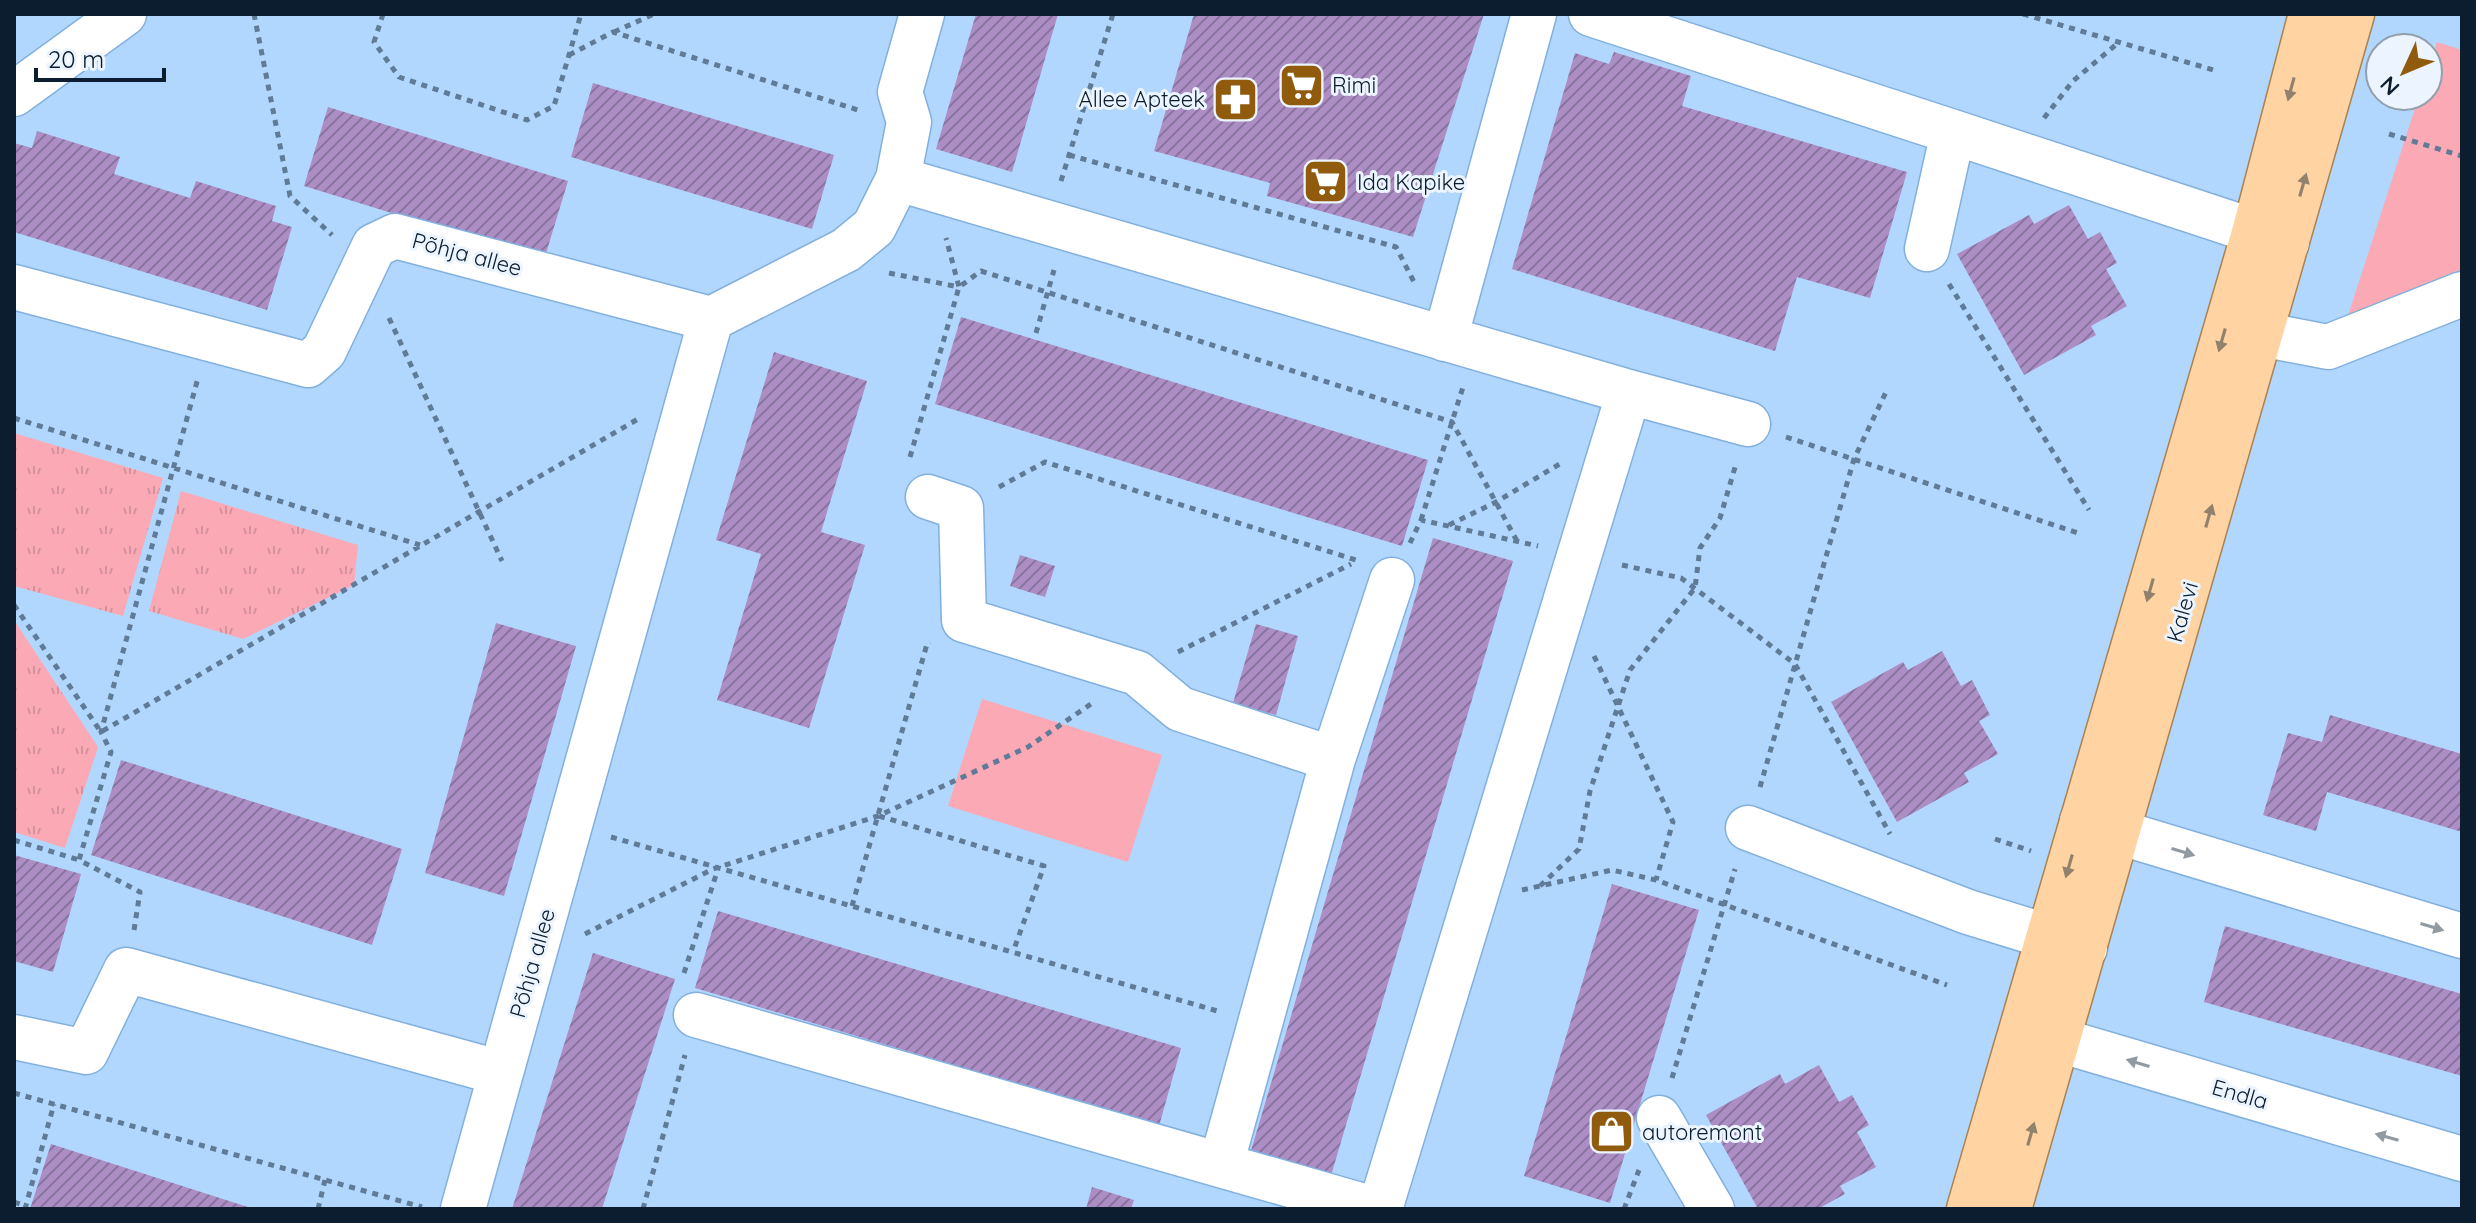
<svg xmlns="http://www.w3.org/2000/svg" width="2476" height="1223" font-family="Quicksand,sans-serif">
<defs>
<pattern id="park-tufts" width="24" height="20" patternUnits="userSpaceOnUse" patternTransform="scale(2)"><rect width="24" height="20" fill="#faa9b5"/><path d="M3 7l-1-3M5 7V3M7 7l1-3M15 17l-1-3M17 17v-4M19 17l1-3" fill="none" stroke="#d5919c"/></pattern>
<pattern id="building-hatch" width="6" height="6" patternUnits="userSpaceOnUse" patternTransform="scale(2)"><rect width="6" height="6" fill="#ac8ec4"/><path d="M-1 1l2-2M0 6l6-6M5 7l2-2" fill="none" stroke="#8a73a0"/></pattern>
</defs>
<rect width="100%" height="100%" fill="#b2d7fe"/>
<path fill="#faa9b5" d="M2437,42L2462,50V276L2345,325L2419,96H2428V69Z
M982,699L1162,755L1128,862L948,806Z"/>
<path fill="url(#park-tufts)" d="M14,433L163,478L123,616L14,586Z
M181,491L358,545L354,585L243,639L149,611Z
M14,620L98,747L65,848L14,832Z"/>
<path fill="url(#building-hatch)" d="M976,14H1058L1012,172L936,149Z
M1194,14H1484L1413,237L1267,196L1270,183L1154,151Z
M1614,52L1691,76L1682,106L1907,172L1870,298L1797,277L1775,351L1512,269L1575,53L1609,64Z
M593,83L834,155L812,229L571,157Z
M328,107L568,181L544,260L304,186Z
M37,131L120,157L114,174L190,198L196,181L276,206L272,221L292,227L267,310L14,232V143L32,148Z
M2069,205L2088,239L2100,232L2117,263L2106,269L2127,306L2091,326L2096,335L2024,375L1957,254L2029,215L2034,224Z
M961,317L1428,460L1402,546L935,404Z
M774,352L867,381L821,532L865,545L809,728L717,700L761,554L716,540Z
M1433,538L1513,561L1330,1179L1250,1154Z
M1020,555L1055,566L1045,597L1010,586Z
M496,623L576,646L504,896L425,873Z
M1256,624L1298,636L1276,715L1233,703Z
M1942,651L1961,686L1972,680L1990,715L1979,721L1998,754L1964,773L1969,782L1897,822L1831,702L1903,662L1908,670Z
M2330,715L2462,754V832L2327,792L2316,831L2263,815L2288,733L2322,742Z
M121,760L402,849L372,945L91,855Z
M14,855L81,874L53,972L14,961Z
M1612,884L1699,910L1610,1203L1524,1176Z
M718,911L1181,1048L1159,1126L695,988Z
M2225,926L2462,994V1076L2204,1002Z
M593,953L675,979L602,1209H512Z
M1819,1065L1839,1102L1852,1095L1869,1125L1857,1132L1876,1167L1840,1186L1845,1194L1818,1209H1758L1706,1115L1780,1074L1785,1084Z
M51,1144L251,1208L250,1209H30Z
M1092,1187L1134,1200L1131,1209H1086Z"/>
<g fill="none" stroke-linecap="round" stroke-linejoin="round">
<defs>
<path id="minor" d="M1591,14L1953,132
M14,94L124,14
M898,179L1629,392L1748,424
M1927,249L1953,132L2287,242
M14,287L308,365L324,351L374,246L395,236L711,319L846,250L874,227L898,179L909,122L900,92L922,14
M2261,334L2328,347L2462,294
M1445,339L1534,14
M928,497L961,508L964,620L1137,673L1180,709L1333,759
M2082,821L2462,936
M1748,828L1968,912L2085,948
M696,1015L1374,1209
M14,1037L86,1052L126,970L501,1073
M2023,1041L2045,1036L2462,1159
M1659,1118L1712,1209
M1221,1165L1333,759L1392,580
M463,1209L711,319
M1380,1209L1629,392"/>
<path id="major" d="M1969,1209L2254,233L2311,14
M2009,1209L2352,14"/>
</defs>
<use href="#minor" stroke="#82b0de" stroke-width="47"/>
<use href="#major" stroke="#aa8251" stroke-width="47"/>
<path stroke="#5f7b97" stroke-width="5" stroke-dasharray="6 6" stroke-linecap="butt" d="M254,14L290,196L332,235
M383,14L374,42L399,77L527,120L554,106L581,14
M2023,14L2217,71
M614,32L654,14
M569,55L613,32L861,111
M2044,118L2073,81L2118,43
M2389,134L2462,156
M1069,155L1396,247L1414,282
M1061,181L1113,14
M889,273L959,287L946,238
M1949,284L2089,510
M389,318L502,561
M1036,333L1054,270
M14,418L420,545
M1786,437L2081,534
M910,457L959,287L981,271L1452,422L1517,541
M999,487L1045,462L1356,560
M1421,520L1463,387
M1449,525L1496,502L1563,462
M1410,543L1421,520L1538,546
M1622,565L1681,578L1795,664L1890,834
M14,605L101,732L638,419
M1178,652L1351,564
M1594,656L1673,822L1656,880
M1760,787L1854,459L1886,392
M879,816L1044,866L1013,952
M611,837L1221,1012
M1995,839L2031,851
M14,840L79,860
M1540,886L1579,849L1590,791L1630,670L1695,588L1700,548L1720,518L1736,464
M1522,890L1612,870L1656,880L1947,985
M852,906L927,644L930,642
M134,930L140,892L79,860L111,752L101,732L198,378
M585,934L713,869L878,816L1028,747L1091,704
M684,973L718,869
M1672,1078L1735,869
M14,1093L422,1207
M14,1202L26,1206
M25,1209L54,1104
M318,1209L325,1180
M643,1209L685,1055
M1624,1209L1639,1170"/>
<use href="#minor" stroke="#fff" stroke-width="44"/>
<use href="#major" stroke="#ffd4a2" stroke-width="44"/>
</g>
<defs><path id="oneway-solid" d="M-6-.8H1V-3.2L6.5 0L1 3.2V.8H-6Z" transform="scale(2)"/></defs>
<g fill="#91826e">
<use href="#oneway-solid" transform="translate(2291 89) rotate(105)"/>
<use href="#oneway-solid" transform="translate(2303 185) rotate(-74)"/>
<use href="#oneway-solid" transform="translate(2222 340) rotate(106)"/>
<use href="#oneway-solid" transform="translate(2209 516) rotate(-74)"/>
<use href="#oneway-solid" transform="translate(2150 590) rotate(106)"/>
<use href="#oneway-solid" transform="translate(2069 866) rotate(106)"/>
<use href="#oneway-solid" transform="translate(2031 1134) rotate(-74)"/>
</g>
<g fill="#9199a1">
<use href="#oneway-solid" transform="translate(2183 852) rotate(17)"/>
<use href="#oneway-solid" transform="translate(2432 927) rotate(17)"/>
<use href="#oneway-solid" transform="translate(2138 1063) rotate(-163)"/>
<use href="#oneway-solid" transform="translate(2387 1137) rotate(-164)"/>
</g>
<defs>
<symbol id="supermarket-square" viewBox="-11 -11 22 22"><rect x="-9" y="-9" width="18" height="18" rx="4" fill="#905b0d" stroke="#ecf5ff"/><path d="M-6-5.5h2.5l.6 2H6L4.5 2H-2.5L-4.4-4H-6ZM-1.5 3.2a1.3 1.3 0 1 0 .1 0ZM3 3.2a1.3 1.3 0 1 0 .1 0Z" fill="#fff"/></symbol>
<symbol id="pharmacy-square" viewBox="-11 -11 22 22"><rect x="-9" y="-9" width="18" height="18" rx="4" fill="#905b0d" stroke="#ecf5ff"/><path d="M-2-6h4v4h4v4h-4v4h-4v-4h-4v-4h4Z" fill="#fff"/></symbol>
<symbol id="shop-square" viewBox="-11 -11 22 22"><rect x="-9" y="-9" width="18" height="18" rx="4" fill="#905b0d" stroke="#ecf5ff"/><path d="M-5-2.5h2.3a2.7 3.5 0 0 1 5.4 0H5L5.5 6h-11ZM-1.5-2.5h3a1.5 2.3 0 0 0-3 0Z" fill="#fff"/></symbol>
</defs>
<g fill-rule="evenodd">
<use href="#supermarket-square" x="1276" y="60" width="51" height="51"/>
<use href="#pharmacy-square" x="1210" y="74" width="51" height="51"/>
<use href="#supermarket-square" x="1300" y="156" width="51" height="51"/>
<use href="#shop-square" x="1586" y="1106" width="51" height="51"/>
</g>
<g text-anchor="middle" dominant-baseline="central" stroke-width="6" stroke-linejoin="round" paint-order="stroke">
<g font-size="22" fill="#0b1d2f" stroke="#ecf5ff" text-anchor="start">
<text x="1332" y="85">Rimi</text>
<text x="1205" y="99" text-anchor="end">Allee Apteek</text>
<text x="1357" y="182">Ida Kapike</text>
<text x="1642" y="1132">autoremont</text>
</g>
<g font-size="22" fill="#0b1d2f" stroke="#ecf5ff">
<text transform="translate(467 254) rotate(15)">Põhja allee</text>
<text transform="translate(2182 612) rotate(-74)">Kalevi</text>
<text transform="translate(532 963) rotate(-74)">Põhja allee</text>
<text transform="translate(2240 1094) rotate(16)">Endla</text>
</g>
</g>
<rect width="2476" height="1223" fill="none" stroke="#0b1d2f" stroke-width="32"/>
<g transform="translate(2404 72) rotate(226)"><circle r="38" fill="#ecf5ff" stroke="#929fac" stroke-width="2"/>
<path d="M0-6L14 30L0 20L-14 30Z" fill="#905b0d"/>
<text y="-12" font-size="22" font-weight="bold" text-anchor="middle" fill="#0b1d2f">N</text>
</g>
<path d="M36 68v12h128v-12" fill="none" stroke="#0b1d2f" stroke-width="4"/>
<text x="48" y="68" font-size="24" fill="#0b1d2f" stroke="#ecf5ff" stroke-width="6" paint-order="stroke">20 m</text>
</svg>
